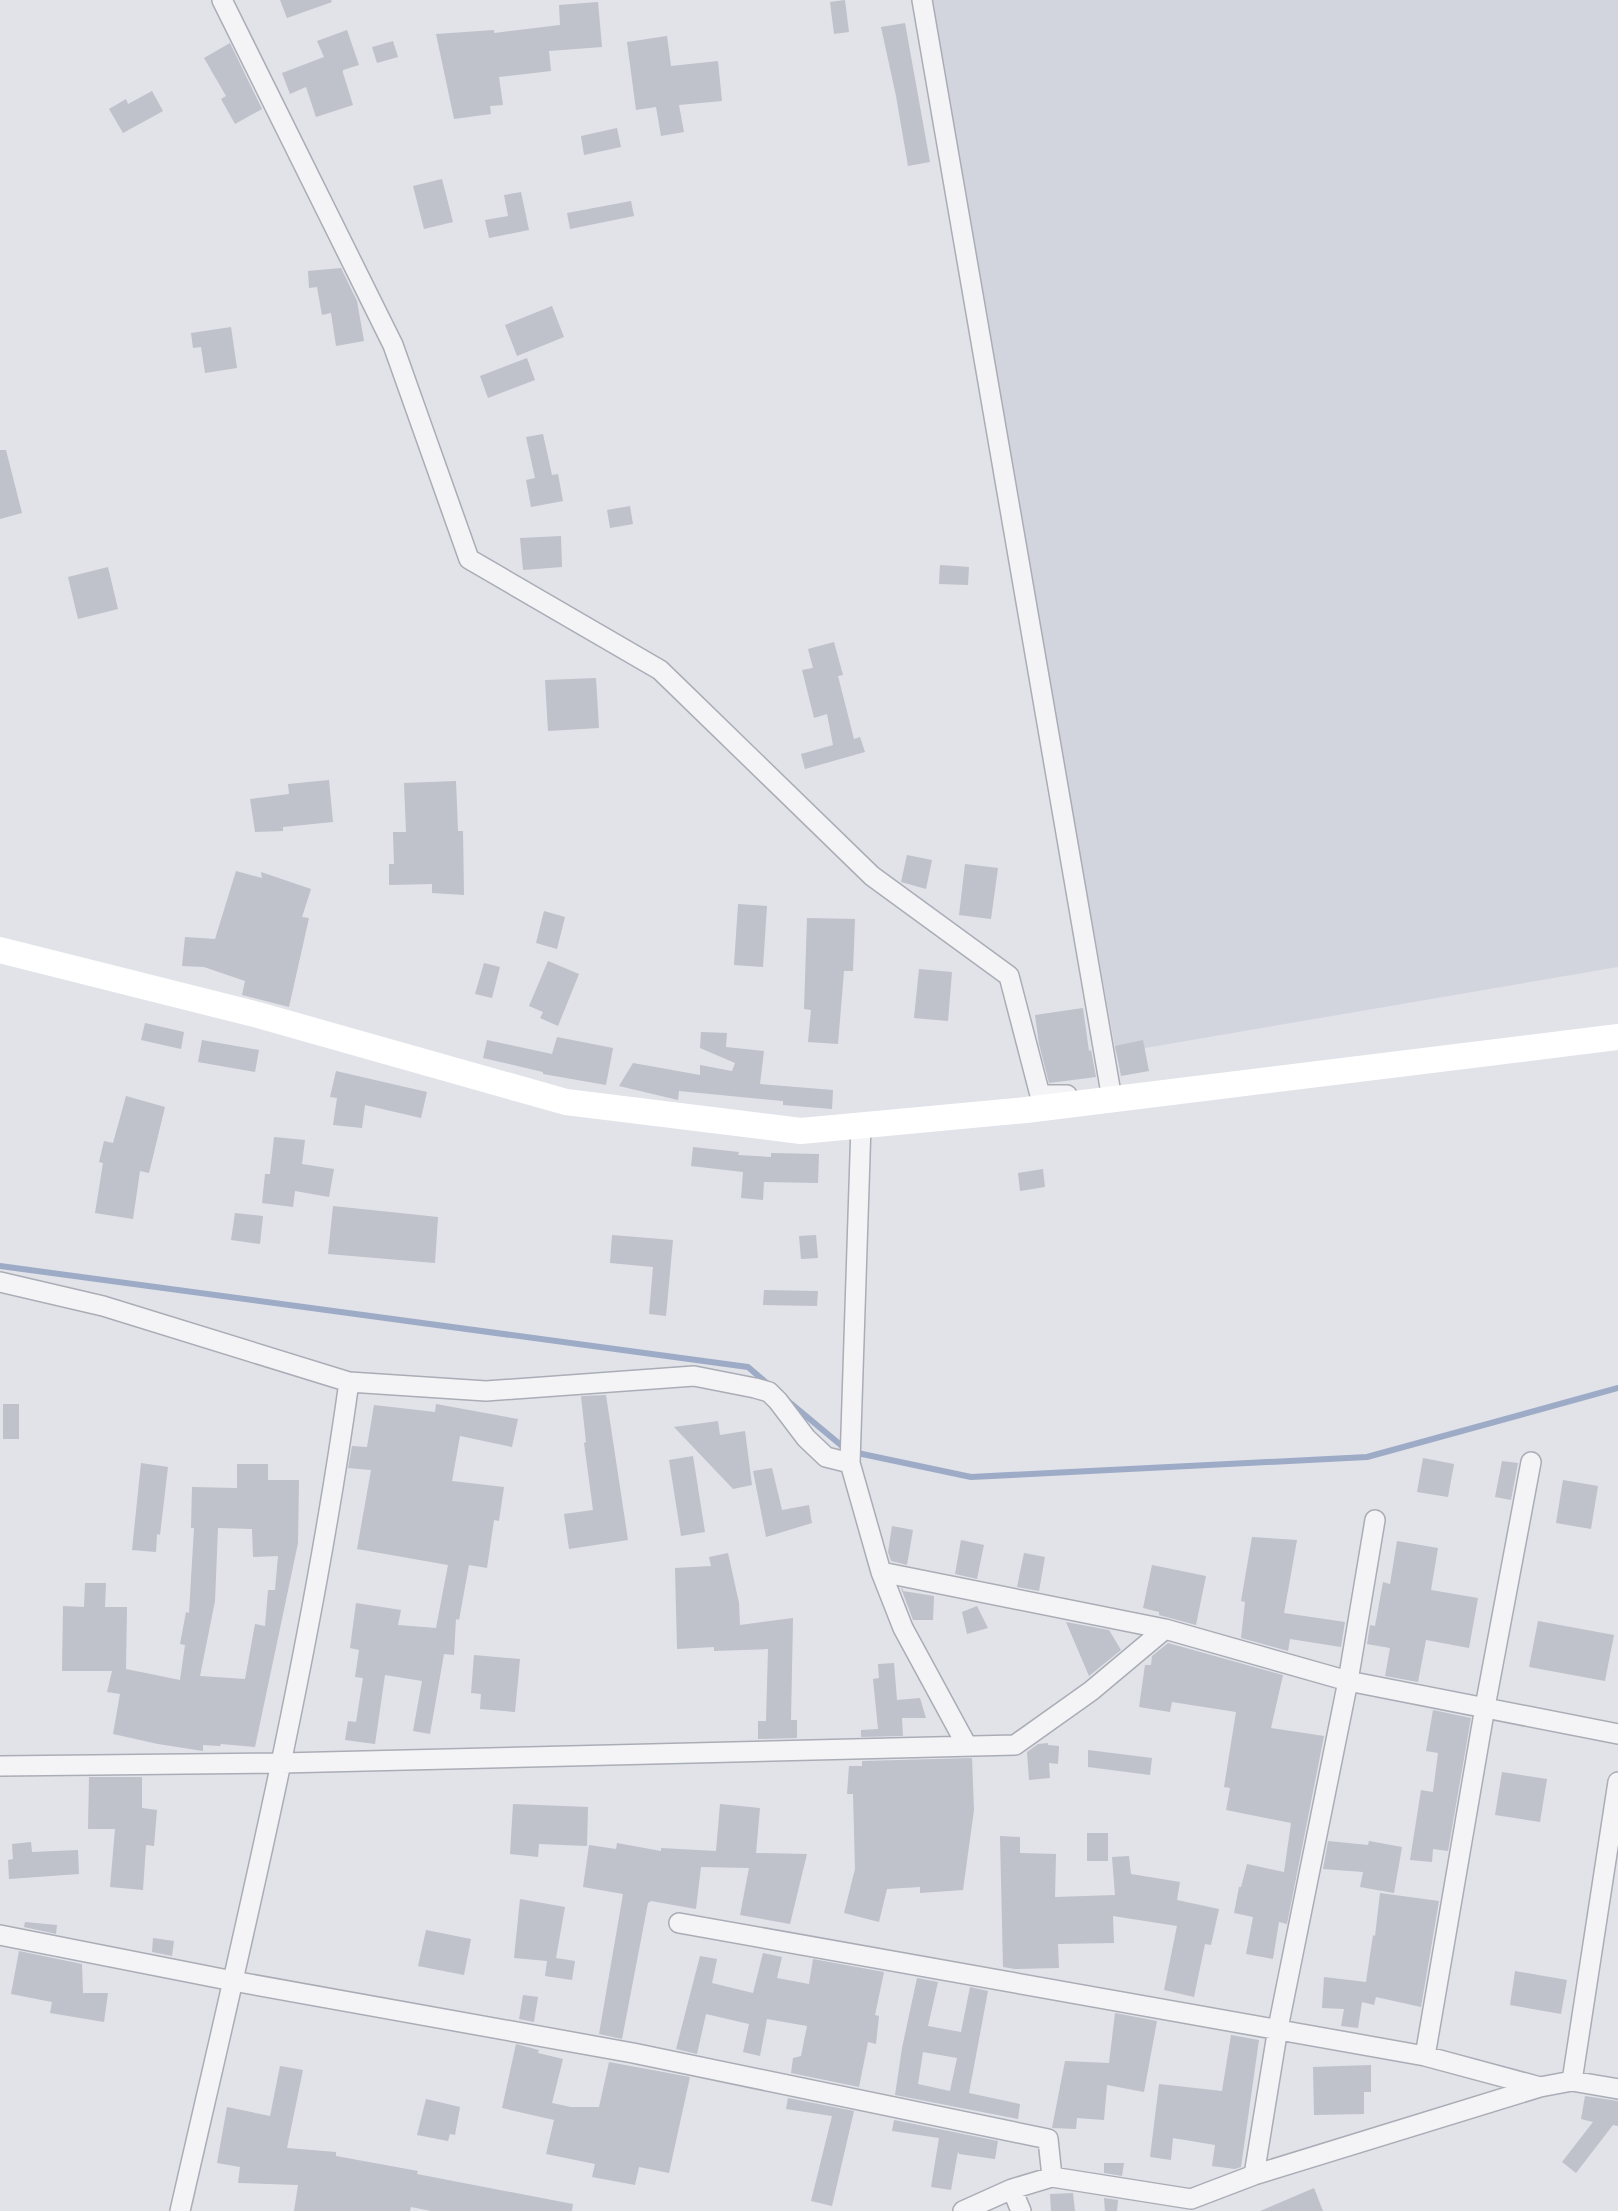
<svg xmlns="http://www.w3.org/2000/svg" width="1618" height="2211" font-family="Poppins,sans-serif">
<rect width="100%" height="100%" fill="#e1e3e9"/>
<path fill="#d3d5de" d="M925,0H1618V967L1116,1053Z"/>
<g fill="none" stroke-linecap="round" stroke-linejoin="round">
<path stroke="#9eabc7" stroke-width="6" d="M0,1266L748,1367L769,1385
M788,1401L848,1451L971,1477L1367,1457L1618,1388"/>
</g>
<path fill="#bfc1cb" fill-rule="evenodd" d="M280,0H331L332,2L287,18Z
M845,0L849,32L834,34L830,2Z
M598,2L602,47L549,51L551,71L499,77L503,105L490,106L491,114L454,119L436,34L494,30V33L560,25L559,5Z
M905,23L930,162L908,166L896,96L881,27Z
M347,30L359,65L343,70V73L353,105L316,117L306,87L290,94L282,73L324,57L317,41Z
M667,36L671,66L718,61L722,101L679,105L684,132L661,136L656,107L636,110L627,42Z
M393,41L398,57L377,63L372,47Z
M230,43L262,109L235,124L221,99L226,96L204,58Z
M152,91L163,111L123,133L109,109L126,99L128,104Z
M617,128L621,147L584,155L581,136Z
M442,179L453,222L424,229L413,186Z
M521,192L529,230L489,238L485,220L508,216L504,195Z
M631,201L634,216L570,229L567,213Z
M341,268L357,301L364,341L336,346L331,313L322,315L317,287L309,288L308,271Z
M552,306L564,337L517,356L505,325Z
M231,327L237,368L205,373L201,347L193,348L191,333Z
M527,358L535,380L488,398L480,376Z
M543,434L552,475L558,474L563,501L531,507L526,480L535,478L526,437Z
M0,450H6L22,513L0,519Z
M630,506L633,524L610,528L607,510Z
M561,536L562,567L523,570L520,538Z
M940,565L969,567L968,585L939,584Z
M108,567L118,609L78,619L68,577Z
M834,642L843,675L838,676L854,739L860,737L865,752L805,769L801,754L833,745L827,714L814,718L802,670L813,668L808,649Z
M596,678L599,728L548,731L545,680Z
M329,780L333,822L283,827V831L255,832L250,799L289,794L288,784Z
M456,781L458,831H463L464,895L432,893V884L389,885V864H394L393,832H406L404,783Z
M907,855L932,860L926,889L901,882Z
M965,864L998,868L991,919L959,915Z
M236,871L262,878L261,872L311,889L302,917L309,918L289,1007L242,995L245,981L204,967L182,966L185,937L215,939Z
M738,904L767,906L763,967L734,965Z
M544,911L565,917L557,949L536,943Z
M807,918L855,919L853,971H844L838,1044L808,1042L811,1010L804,1009Z
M548,961L579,974L558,1026L540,1018L543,1012L529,1006Z
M484,963L500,967L492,998L475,994Z
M919,969L952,972L948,1021L914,1018Z
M1083,1008L1089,1051L1091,1050L1096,1077L1049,1083L1039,1044L1035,1015Z
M145,1023L184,1032L181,1049L141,1040Z
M701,1032L727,1033L726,1047L764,1051L760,1084L833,1090L832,1109L783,1105V1101L679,1091L678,1100L619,1086L633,1063L700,1075V1065L732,1071L735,1063L700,1048Z
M557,1037L613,1048L606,1085L543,1074V1072L483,1058L487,1040L552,1054Z
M202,1040L259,1050L255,1072L198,1062Z
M1143,1040L1149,1071L1121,1076L1115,1046Z
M336,1071L427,1092L421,1118L365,1105L362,1128L333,1125L337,1098L330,1097Z
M126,1096L165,1107L149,1173L140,1171L133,1219L95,1213L103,1163L99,1162L104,1141L113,1143Z
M274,1137L305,1140L302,1164L334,1169L329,1197L295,1191L293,1207L262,1203L265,1174H270Z
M693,1147L739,1152L738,1155L771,1157V1153L819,1154L818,1183L764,1182L763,1200L741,1198L743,1172L691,1166Z
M1043,1169L1045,1187L1020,1191L1018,1173Z
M333,1206L438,1217L435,1263L328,1254Z
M235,1213L263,1216L260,1244L231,1240Z
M612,1235L673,1240L666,1316L649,1314L653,1267L610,1263Z
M816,1235L818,1258L801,1259L799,1236Z
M764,1290L818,1291L817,1306L763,1305Z
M606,1395L628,1540L569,1549L564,1514L593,1510L584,1443L586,1442L581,1396Z
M3,1404H19V1439H3Z
M436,1404L518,1419L512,1447L460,1436L452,1481L504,1487L499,1521L494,1520L487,1568L469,1565L459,1620L456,1619L454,1655L444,1654L430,1734L413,1731L422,1681L385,1675L375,1744L345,1740L348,1721L356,1722L363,1678L355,1677L359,1650L350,1648L356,1603L401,1610L398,1625L436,1628L448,1565L357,1549L371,1470L348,1468L352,1446L367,1447L374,1405L435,1412Z
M718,1421L720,1435L745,1431L752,1485L733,1489L674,1427Z
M693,1456L705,1532L681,1536L669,1460Z
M1423,1458L1454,1464L1448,1497L1417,1492Z
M1502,1461L1518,1463L1511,1500L1495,1497Z
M141,1463L168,1467L160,1535L157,1534L156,1552L132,1550Z
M237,1464H268V1480H299L298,1543L255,1747L221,1744L220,1746L203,1745V1751L158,1744L113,1734L120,1694L107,1692L112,1671H62L63,1606L84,1607L85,1583H106L105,1607H127L126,1669L180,1680L185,1645L180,1644L186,1612L189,1613L194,1528H191L192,1487L237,1488ZM218,1528L252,1529L253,1557L278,1556L275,1590H268L265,1626L255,1624L245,1679L200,1676L215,1601Z
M772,1468L782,1510L809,1505L812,1523L766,1537L753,1471Z
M1563,1480L1598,1486L1591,1529L1556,1523Z
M892,1526L913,1530L907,1565L891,1561L888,1552Z
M1252,1537L1297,1540L1284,1613L1345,1622L1341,1647L1290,1639L1288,1651L1241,1638L1245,1602L1241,1601Z
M961,1540L984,1545L977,1579L955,1574Z
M1397,1541L1438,1548L1431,1590L1478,1598L1469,1648L1426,1640L1418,1682L1385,1676L1390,1648L1367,1644L1370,1625L1375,1626L1383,1582L1390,1584Z
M728,1553L739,1603L740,1625L793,1618L791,1720H797V1738L758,1739V1721H766L768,1649L714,1651V1647L677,1649L675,1568L711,1566L709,1557Z
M1024,1553L1045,1557L1039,1591L1017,1587Z
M1152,1565L1206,1576L1196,1625L1159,1615V1612L1143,1608Z
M901,1588L903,1589V1591L934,1596L933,1620H913Z
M977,1606L988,1628L967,1634L962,1612Z
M1538,1621L1614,1635L1605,1681L1529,1667Z
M1066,1622L1109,1630L1121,1650L1089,1676Z
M1168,1643L1283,1675L1271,1728L1324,1736L1287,1924L1279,1922L1273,1959L1246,1954L1253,1917L1234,1913L1239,1887H1241L1247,1864L1284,1872L1291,1823L1226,1810L1230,1788L1224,1787L1236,1712L1172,1702L1170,1712L1139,1707L1145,1665H1151L1152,1656Z
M474,1655L520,1659L515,1712L480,1709L481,1694L471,1693Z
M894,1663L897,1700L920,1698L926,1718H902L903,1736L861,1737V1730L878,1729L873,1679L879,1678L878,1664Z
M1433,1710L1471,1718L1448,1851L1433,1849L1432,1862L1410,1860L1421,1790L1433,1792L1438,1753L1426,1751Z
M1048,1743V1745L1059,1746L1058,1764L1049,1763L1050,1778L1029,1780L1027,1752L1038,1744Z
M1088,1750L1152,1758L1150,1775L1088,1767Z
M972,1758L974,1810L963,1890L920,1893V1887L887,1889L879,1922L844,1913L855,1869L853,1794H847L849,1766H862V1761Z
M1502,1772L1547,1779L1540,1822L1495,1815Z
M89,1777H142V1808L157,1810L154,1846L146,1845L143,1890L110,1887L115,1829H88Z
M513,1804L588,1807L587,1846L539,1844L538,1857L510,1854Z
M720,1804L760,1808L756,1853L807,1854L790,1924L740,1915L749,1868L701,1867L696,1909L651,1901L648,1903L622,2039L599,2034L623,1894L583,1887L589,1845L616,1849L617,1843L661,1851V1848L716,1851Z
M1087,1833H1108V1861H1087Z
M1000,1836L1020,1837V1853L1056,1854L1055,1897L1115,1895L1112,1857L1129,1856L1131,1874L1180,1882L1177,1900L1219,1909L1211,1945L1205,1944L1194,1997L1164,1990L1177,1926L1113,1916L1114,1943L1058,1944L1059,1968L1015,1969L1003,1967Z
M1328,1841L1368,1845L1369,1841L1402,1847L1394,1893L1360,1887L1363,1872L1323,1869Z
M31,1842L32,1852L78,1850L79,1874L9,1879L8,1860L13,1859L12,1844Z
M1380,1893L1439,1901L1421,2007L1376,1997L1374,2005L1362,2002L1358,2028L1341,2026L1344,2009L1322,2008L1324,1977L1366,1982L1373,1935L1375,1936Z
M520,1899L565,1907L556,1958L575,1961L572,1980L545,1976L547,1961L514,1958Z
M25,1922L57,1925L56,1934L24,1927Z
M426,1930L471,1939L464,1975L418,1966Z
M153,1938L174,1941L172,1956L152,1952Z
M19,1951L82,1964L83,1993H108L104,2022L50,2013L52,2002L11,1994Z
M763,1953L782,1957L777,1978L809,1984L813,1959L884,1972L875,2015L879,2016L876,2044L868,2042L859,2087L791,2073L793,2058L801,2056L807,2026L767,2019L760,2056L743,2052L749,2024L706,2014L697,2054L676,2049L700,1956L717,1959L712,1983L753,1993Z
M1515,1971L1567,1980L1561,2014L1510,2005Z
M917,1978L938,1982L928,2026L961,2032L970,1987L988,1991L969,2093L1020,2104L1018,2119L895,2095L902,2048ZM923,2052L957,2058L950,2091L918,2084Z
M523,1995L538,1997L534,2022L519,2019Z
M1115,2013L1157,2021L1144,2092L1107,2085L1104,2120L1077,2118L1076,2129L1052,2128L1065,2061L1109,2063Z
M1231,2035L1259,2040L1241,2167L1235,2169L1212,2166L1215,2145L1173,2138L1171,2160L1150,2157L1159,2084L1222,2091Z
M516,2044L539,2050L538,2053L563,2059L552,2103L571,2107H599L609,2062L690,2077L669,2173L639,2167L635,2185L592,2177L595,2164L546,2154L554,2120L502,2108Z
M1371,2065V2092H1364V2114L1314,2115L1313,2067Z
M280,2066L303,2070L287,2148L336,2152V2156L418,2171L417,2174L573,2204L572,2211H431L411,2207L410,2211H294L298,2185L238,2183L240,2167L217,2163L227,2107L270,2116Z
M1585,2096L1618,2101V2126L1613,2125L1576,2173L1562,2162L1593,2122L1581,2119Z
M788,2098L854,2111L832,2206L811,2201L832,2116L786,2109Z
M426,2099L460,2107L455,2135L450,2134L448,2141L417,2135Z
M894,2120L998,2141L995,2159L959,2154L958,2151L951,2190L931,2187L939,2138L892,2131Z
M1104,2163H1124L1122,2176L1104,2173Z
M1314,2188L1323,2211H1260Z
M1073,2193L1075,2211H1051L1050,2194Z
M1104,2198L1118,2200L1117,2211H1105Z"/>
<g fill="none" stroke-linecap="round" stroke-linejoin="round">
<defs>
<path id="street" d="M222,0L393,345L469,559L660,670L872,876L1009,976L1040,1095H1067
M922,0L1112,1099
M861,1125L850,1463L881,1572L903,1628L967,1746
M0,1282L103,1306L349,1382L486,1391L694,1376L755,1388L769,1392L778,1401L806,1438L826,1457L850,1463
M881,1572L1165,1629L1348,1681L1618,1734
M0,1766L282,1763L1015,1745L1091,1691L1165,1629
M679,1923L1425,2056L1540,2087L1572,2081L1618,2089
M0,1935L233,1981L633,2053L1048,2139L1052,2177L1191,2199L1254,2175L1540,2087
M1425,2056L1485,1707L1531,1462
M1572,2081L1618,1782
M1254,2175L1278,2028L1348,1681L1375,1520
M1012,2189L1021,2211
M180,2211C243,1936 310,1662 349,1382
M963,2211L1012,2189L1052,2177"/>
</defs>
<use href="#street" stroke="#aaadb6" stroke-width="22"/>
<use href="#street" stroke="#f4f4f7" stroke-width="19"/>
<path stroke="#fff" stroke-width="26" d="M0,950L258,1015L566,1102L801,1131L1026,1110L1618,1037"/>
</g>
</svg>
